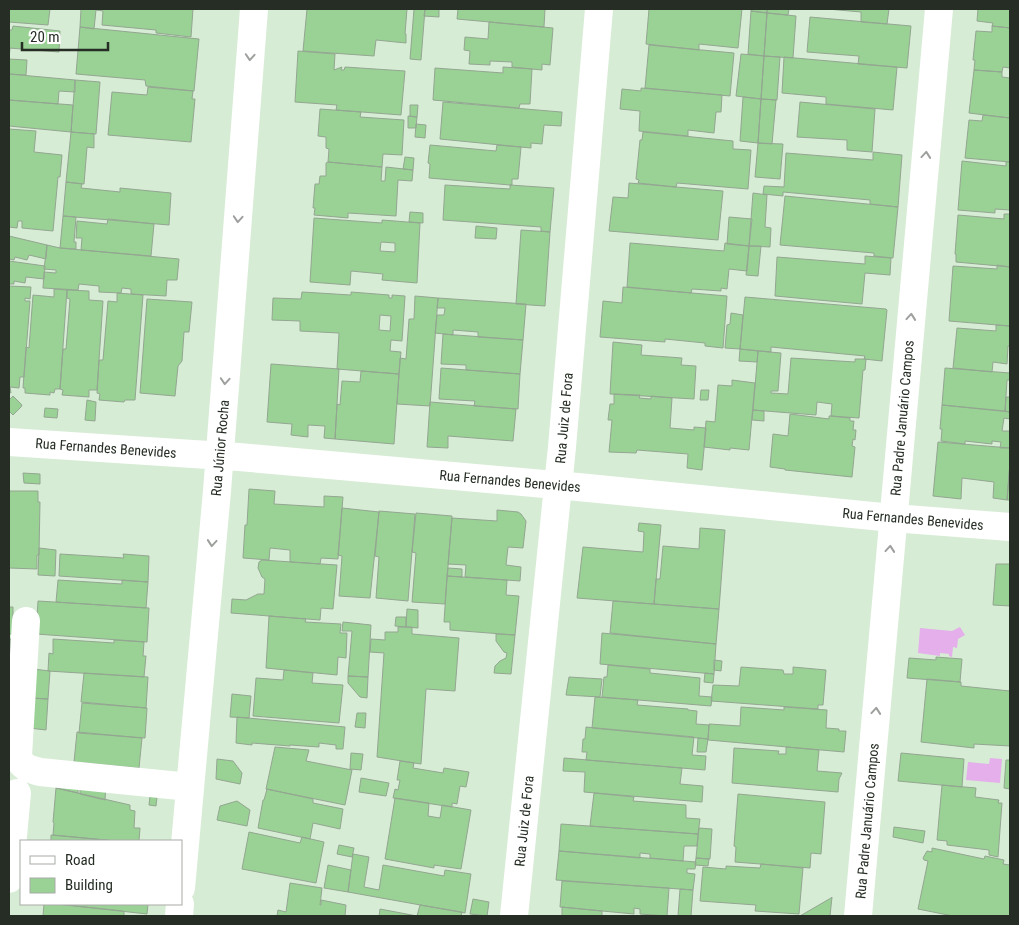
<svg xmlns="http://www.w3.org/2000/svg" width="1019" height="925" font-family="'Roboto Condensed',sans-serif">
<rect width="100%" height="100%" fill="#d7ecd5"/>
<path fill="#e4afea" d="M960,627L965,635L958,639L957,648L953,647L952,657L949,656V654L940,653V656L918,653L920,628L952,631Z
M990,758L1002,759L1000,783L966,780L968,762L989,764Z"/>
<path fill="#9ad195" stroke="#93a691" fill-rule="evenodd" d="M9,9H50L48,25L9,22Z
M81,9H193L191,37L156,33V30L102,25L103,11L96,10L94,29L80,27Z
M307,9H407L405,34H406V43L376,40L374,56L303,51Z
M414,9H425L421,60L410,59Z
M425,9H439V17L424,16Z
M458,9H545L544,27L457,19Z
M649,9H742L738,48L699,44V50L646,44Z
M751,9H767V13L751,11Z
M767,9H789L788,15L767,13Z
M827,9H889L887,24L861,22V12Z
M978,9H1010V28L992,26L993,23L977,21Z
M751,11L767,13L764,56L748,54Z
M767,13L796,16L793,58L764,56Z
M810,17L911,26L907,68L858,64L859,56L807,52Z
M489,22L553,28L550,65L542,64V70L512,67V62L490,61V65L469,64L470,51L464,50L465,37L488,39Z
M13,26L60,31L59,52L9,48V30H12Z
M992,26L1010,28V68L1003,67L1002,72L974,70L975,60H973L976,31L992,32Z
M80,27L199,39L194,91L146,86L145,80L76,74Z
M649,45L734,53L730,96L645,88Z
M9,48H10L9,59L27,60L26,75L9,74Z
M298,51L335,54L334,70L342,67L341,70H344L345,67L405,71L401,115L336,110L337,105L295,102Z
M741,54L764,56L761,99L736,96Z
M764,56L780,57L777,100L761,99Z
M784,57L897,67L893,110L826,104V97L782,93Z
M503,67L532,69L530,104H520L519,108L433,100L435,68L503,73Z
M974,70L1002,72V77L1010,78V118L969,113Z
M9,74L75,80V92L59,91L58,104L9,100Z
M75,80L100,82L96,134L71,132Z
M148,87L193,91L192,99H195L191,142L108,135L112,92L147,95Z
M641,88L722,95L721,112H716L714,133L688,130V136L639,131L640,111L620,109L622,89L641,91Z
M743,97L761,99L758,143L740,141Z
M761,99L776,100L772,144L758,143Z
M9,100L73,105L71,132L9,126Z
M443,102L561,112H562L561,126L544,125L542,144L531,143V148L440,139Z
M800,102L875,109L872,152L847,150V140L797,137Z
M410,105H418L417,117L410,116Z
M320,109L361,112L360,117L404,120L402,155L383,154L382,167L328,162L329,149L326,148V137L318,136Z
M983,115L1010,118V162L965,158L969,120L982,121Z
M408,116L417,117L416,128H408Z
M416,124L426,125L425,138L415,137Z
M9,129L36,131L34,152L62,155L60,177H58L53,231L22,228V221H18L17,228L9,227Z
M71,132L94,134V148L87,147L84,184L66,182Z
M643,132L733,141V149L751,150L748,189L677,183L676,187L638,183L639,180L636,179L640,140H642Z
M758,143L783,144L780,179L755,177Z
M430,145L496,151L497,145L521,147L518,179H512V185H510L429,178L430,164L428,163Z
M873,152L902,155L898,207L870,204V200L783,192V196L763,194L764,186L784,187L786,153L873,160Z
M405,157L414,158L413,170L403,169Z
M962,161L1006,166V162H1010V210L995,209V213L958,210Z
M328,162L382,167L381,181H385L386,167L413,170L412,181L398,180L396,216L348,213V218L314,215L315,208H313L315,184H319L320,176H326V163Z
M66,182L82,184L81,188L120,192V188L171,193L169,225L63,216Z
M629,183L723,191L718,240L609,231L613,197L628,198Z
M445,185L510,189V185L554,188L550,232L541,231V227L443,220Z
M753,193L767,195L765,227L771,228L770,247L749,246Z
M785,196L898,207L893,258L874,256V253L780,245Z
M410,212L423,213V223L409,222Z
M1004,214H1010V267L956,262V254H955L958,215L1004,219Z
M63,216L76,217L74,242H76V249L60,248Z
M729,217L752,219L749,246L727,244Z
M314,218L382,223V220L420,223L417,283L382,280L383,274L351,271L350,285L310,282ZM381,242L395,243V252L380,251Z
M108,219L154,224L151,256L81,250L82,238H76L77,221L107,224Z
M476,226L497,228L496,239L475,238Z
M521,230L550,232L545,306L516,304Z
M9,236L47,245L46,259L29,255L27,260L15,257L14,260L9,259Z
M630,243L724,251L725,243L749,246L747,271L729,269L727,289L721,288V291L692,289L691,293L627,287Z
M47,245L60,248L179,259L177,280H167L166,296L131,294V289L122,288L121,293L99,292V286L79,284L78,290L43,288L44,272L56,273V270L44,269Z
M749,246H761L758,276L746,275Z
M865,256L891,258L890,275L865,273L862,304L775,296L777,257L865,264Z
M9,261L45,266L44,279L26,277L25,283L14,281V284H9Z
M997,265L1010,267V326L949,321L953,266L997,269Z
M9,286L31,287L30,299L25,298V301H30L24,377H20L19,388L10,387L11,393L9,392Z
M623,287L727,296L723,348L705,346V343L665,339V342L600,337L603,301L622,303Z
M54,289L67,290L60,389H55L54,393L50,392V395L25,393V388H23L26,347L29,348L33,295L54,297Z
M67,290L89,291V300L103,301L97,390H89V397L62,395L63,390L60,389L63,349H66L70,299L67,298Z
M302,292L351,295V292L389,295V298H392V295L405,296L402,341L391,340L390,351L401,352L399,374L337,369L339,333L300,331V321L272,320L273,298L301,299ZM380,315L391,316L390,331L379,330Z
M117,293L143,295L135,400H125L124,402L99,400L100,394L97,393L99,360H103L108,301L117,302Z
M415,296L438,298L430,406L397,404L400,358L406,359L409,319H414Z
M745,297L886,309L887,310L882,361L864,359L865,356L771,347V352L740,349Z
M438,298L526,304L523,340L478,337V332L453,330V335L435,333L437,315H444L445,308H437Z
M147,299L192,302L189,332H184L182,361L178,366L175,396L140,393Z
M731,313L743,315L740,349L725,348L727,325L730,324Z
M996,325L1010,326V346H1008L1007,364L993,362L992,372L953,368L957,328L996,331Z
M443,334L523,340L520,374L466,370V365L441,364Z
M613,342L642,345L641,355L682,358L681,365L696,366L694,399L610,394Z
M740,349L758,351L757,362L739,361Z
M758,351L781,353L778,391H771V393L788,394L791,358L855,362V359H866L865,370H863L859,418L831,416L832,404L817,402L816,415L753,410Z
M271,364L339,369L335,439L324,438L325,426L308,425V437L291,435L292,424L267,422Z
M441,368L520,374L518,409L474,406L475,401L439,399Z
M945,368L1010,373V383V380H1007L1005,411L942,405Z
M361,371L399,374L394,444L335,439L337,404L340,405L342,381L360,382Z
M732,380L755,383L749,450L730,448V450L704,447L706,421L715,422L718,385L732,386Z
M701,390H709L708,400H700Z
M614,394L640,395L639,398L651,399V396L672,398L670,428L694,430V427L706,428L702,470L687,468L688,454L637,450L636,453L609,452L612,420H608L610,404H614Z
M13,396L22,405L21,407L13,415L9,411V400Z
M1006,397H1010V412L1005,411Z
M87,400L96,402L95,421L85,420Z
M430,402L516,409L513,441L448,436V448L427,447Z
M942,405L1010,412V419L1004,418L1002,431H1010V448H1000L1001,442L992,441V444L965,441V444L941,441L942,429H940Z
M45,408L58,409L57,418L44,417Z
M753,410L764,411V421L752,420Z
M790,414L829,419V416H831L850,418V421H854L853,430H856L855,440L853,439L852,446L855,447L852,477L785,470V469L770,467L773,434L788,436Z
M938,442L1010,448V463L1007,500L993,498L994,482L962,478L961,499L933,496Z
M1010,463V500H1007Z
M23,473L40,474V484L24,483Z
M249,489L275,491L274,504L324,507V496L343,497L338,559L321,558L320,564L290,562V550L270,548L269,560L243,558L245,525H247Z
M9,491H38V502H40L39,555H37V569L9,568Z
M342,508L379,512L370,598L339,596L342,556L338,555Z
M497,510L518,512L521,514L526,521L523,548L508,547L506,565L521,567L520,581L465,577L466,565L448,564L452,518L497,521Z
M379,511L415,514L408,601L376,598L379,557L375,556Z
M416,513L452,516L445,604L412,602L416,553L412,552Z
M639,523L661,525L654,604L577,598L583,547L643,552L644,532L638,531Z
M700,528L725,530L719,609L654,604L656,579H660L663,546L699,549Z
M39,548L56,550L55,576L38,575Z
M60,554L124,558L123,554L149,556L148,582L59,576Z
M262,560L337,565L333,609L321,608L320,620L231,613L232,599L246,600L258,594H264L265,579L262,577L258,568L259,562Z
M996,564H1010V606L993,605Z
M448,568L462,569V577L447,576Z
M447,576L507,580L506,595L519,596L515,635L450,630V622H444Z
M58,580L122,584V580L148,582L146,608L56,602Z
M38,601L149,608L147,642L36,634Z
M613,601L719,609L716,644L610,633Z
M9,607H13V634H9Z
M407,609L418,610V628L406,627Z
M269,616L306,619L305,622L341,624L340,633H347L346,658L338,657L337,675L266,668Z
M396,617H406V627L395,626Z
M343,622L371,625L368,677L348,676L352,631H342Z
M398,627H412V634L459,638L455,691L426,689L421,764L377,757L384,653L370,652L371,639L385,640V632H398Z
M602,633L716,644L714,674L600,664Z
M496,634L515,635L511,674L494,673L495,666L500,661L506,658L507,653L504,652L496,641Z
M9,639H11L10,667H9Z
M53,639L114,643V640L144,642L143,656H146L144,677L48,671L49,653L53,654Z
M936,657L962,659L960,682L907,678L909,658L936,660Z
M714,660L722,661L721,671L714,670Z
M608,665L650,669V673L700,678L699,696L712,697L711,706L602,697L604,677H607Z
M741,667L783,670L784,674H793V667L826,670L823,705H818V709L711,701L713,685L739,686Z
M33,669L50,671L48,699L31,698Z
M284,670L313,673L312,683L343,685L339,723L253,716L256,678L283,680Z
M84,673L148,677L146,708L81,702Z
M705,673L714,674L713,683L704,682Z
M348,676L368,677L367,698L360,697L348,683Z
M569,677L602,679L600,697L566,695Z
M927,679L961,682V686L1010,691V746L974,744V748L921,742Z
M232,694L251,696L249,718L230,717Z
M595,697L638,700L637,705L688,709V710L697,711L696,724L709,725L708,739L592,728Z
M31,698L48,699L46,730L29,728Z
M82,703L147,708L145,738L79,733Z
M741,707L784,710V707L827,710L826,728L839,729V731H846L844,752L708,740L709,724L740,726Z
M357,713H366L365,728L355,727Z
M237,717L345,727L343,749H336V745L319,743V747L290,745V746L252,743V745L236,743Z
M586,727L694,737L692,755L706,756L705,770L586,760L587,752H582L583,739H585Z
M77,732L142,738L139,768L74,762Z
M698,738L708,739L706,752H697Z
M275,747L309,750L306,761L352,770L345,805L266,789Z
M786,747L819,750L817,771L842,773L839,779L838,792L732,783L734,748L779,751L778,754H786Z
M351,753L363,754L361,770L350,769Z
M901,753L964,759L962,787L898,781Z
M564,758L682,768L680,784L703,786L702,802L584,792L585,772L563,771Z
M217,759L233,761L242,773L240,784L216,779Z
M1006,760H1010V789L1004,788Z
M400,761L414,763L413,768L443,773L444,768L469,772L466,787L460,786L457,804L452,803V807L393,798L395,789L398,790L400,780H397Z
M361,778L389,783L386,796L359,792Z
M57,780L78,781V793L56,788Z
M80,782L106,783L105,800L80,794Z
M942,785L976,788L975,797L999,800L998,803H1002L998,857L989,855V850L947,845V841L937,840Z
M56,788L130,805V810L135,811L134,828H140L139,841H116L53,835L54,823L53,822Z
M267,789L313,799V803L343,809L340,829L313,823L310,839L258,828L263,800H264Z
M594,793L634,797L633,801L686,805V818L700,819L698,834L590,826Z
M738,794L825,802L821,854L811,853L810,868L735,862L736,847L734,846Z
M150,796L157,797L156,806L149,805Z
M395,798L429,803L428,816L440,818L442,805L471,810L461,869L434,865V868L385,859Z
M237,801L250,810L247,826L217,820L220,806Z
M561,824L698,834L697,846H684L683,861L650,858V854L640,853V858L559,851Z
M894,827L925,831L923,843L893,837Z
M699,828L712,829L710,859L696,858Z
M249,832L300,843L302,837L324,842L316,883L242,869Z
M51,835L73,837L116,841H51Z
M339,845L354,848L352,857L337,854Z
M932,848L984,859L985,856L1004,860L1003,864L1010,865V916H953L918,909L928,861L924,860L923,858L927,851L932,852Z
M559,851L696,862L695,869H687V873L695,874L693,890L556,880Z
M353,854L369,857L364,887L379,890L383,865L444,876L445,870L471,874L465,913L348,892Z
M696,858L709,859L708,866L695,865Z
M761,864L803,868L799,914L755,911L756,905L700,901L703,867L726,869V866L760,868Z
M328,865L351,870L348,892L324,888Z
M562,881L669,888L667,916L640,914V909L634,908V914L560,907Z
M290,883L322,888L320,905H321V900L346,905L345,916H277L278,910L286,912Z
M680,889L693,890L691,916H678Z
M832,897L830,916H800L831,898Z
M473,899L489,902L487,916L470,914Z
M44,904H57L123,911L124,912V916H43Z
M57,904H148L147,914Z
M420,905L462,912L461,916H379L380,909L417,916Z
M562,907L602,911V916H562Z"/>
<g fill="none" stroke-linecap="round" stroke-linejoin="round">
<path stroke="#fff" stroke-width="28" d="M9,442L239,457L578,487L893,518L1010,527
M26,621L18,756C22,768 29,769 40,772L190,787
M9,879L17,793
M181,888L217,491L254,9
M179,916L180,904
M514,916L562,447L599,9
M858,916L939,9"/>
</g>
<defs><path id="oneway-chevron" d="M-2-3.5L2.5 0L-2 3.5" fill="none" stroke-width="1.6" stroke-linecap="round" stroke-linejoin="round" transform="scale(1.25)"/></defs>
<g stroke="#9da09c">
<use href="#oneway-chevron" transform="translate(250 57) rotate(94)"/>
<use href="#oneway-chevron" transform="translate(926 155) rotate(-85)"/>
<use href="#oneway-chevron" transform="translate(238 219) rotate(94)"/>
<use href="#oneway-chevron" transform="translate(911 317) rotate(-85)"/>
<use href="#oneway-chevron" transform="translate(225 381) rotate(94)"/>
<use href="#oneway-chevron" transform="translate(212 543) rotate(95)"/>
<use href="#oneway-chevron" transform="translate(890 549) rotate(-85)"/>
<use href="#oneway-chevron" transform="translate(876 711) rotate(-85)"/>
</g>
<g text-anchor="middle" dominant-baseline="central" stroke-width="4" stroke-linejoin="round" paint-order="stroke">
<g font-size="14" fill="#252d24" stroke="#fff">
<text transform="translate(564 418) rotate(-85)">Rua Juiz de Fora</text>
<text transform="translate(902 418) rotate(-85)">Rua Padre Januário Campos</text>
<text transform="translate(106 448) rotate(4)">Rua Fernandes Benevides</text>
<text transform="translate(220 448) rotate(-85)">Rua Júnior Rocha</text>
<text transform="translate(510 481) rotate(5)">Rua Fernandes Benevides</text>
<text transform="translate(913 519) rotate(5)">Rua Fernandes Benevides</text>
<text transform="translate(524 821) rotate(-84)">Rua Juiz de Fora</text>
<text transform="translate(867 821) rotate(-85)">Rua Padre Januário Campos</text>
</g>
</g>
<rect width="1019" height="925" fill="none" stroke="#252d24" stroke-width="20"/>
<rect x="20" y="840" width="162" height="65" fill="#ffffff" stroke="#a8aba7"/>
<rect x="30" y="856" width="25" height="8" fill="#ffffff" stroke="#a8aba7"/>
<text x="65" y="865" font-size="15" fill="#252d24">Road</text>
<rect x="30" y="878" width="25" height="15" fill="#9ad195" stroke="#a8aba7"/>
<text x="65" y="890" font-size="15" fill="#252d24">Building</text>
<path d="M22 42v8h86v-8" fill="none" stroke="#252d24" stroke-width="2.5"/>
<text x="30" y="42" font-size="15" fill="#252d24" stroke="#ffffff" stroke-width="4" paint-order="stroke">20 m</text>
</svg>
